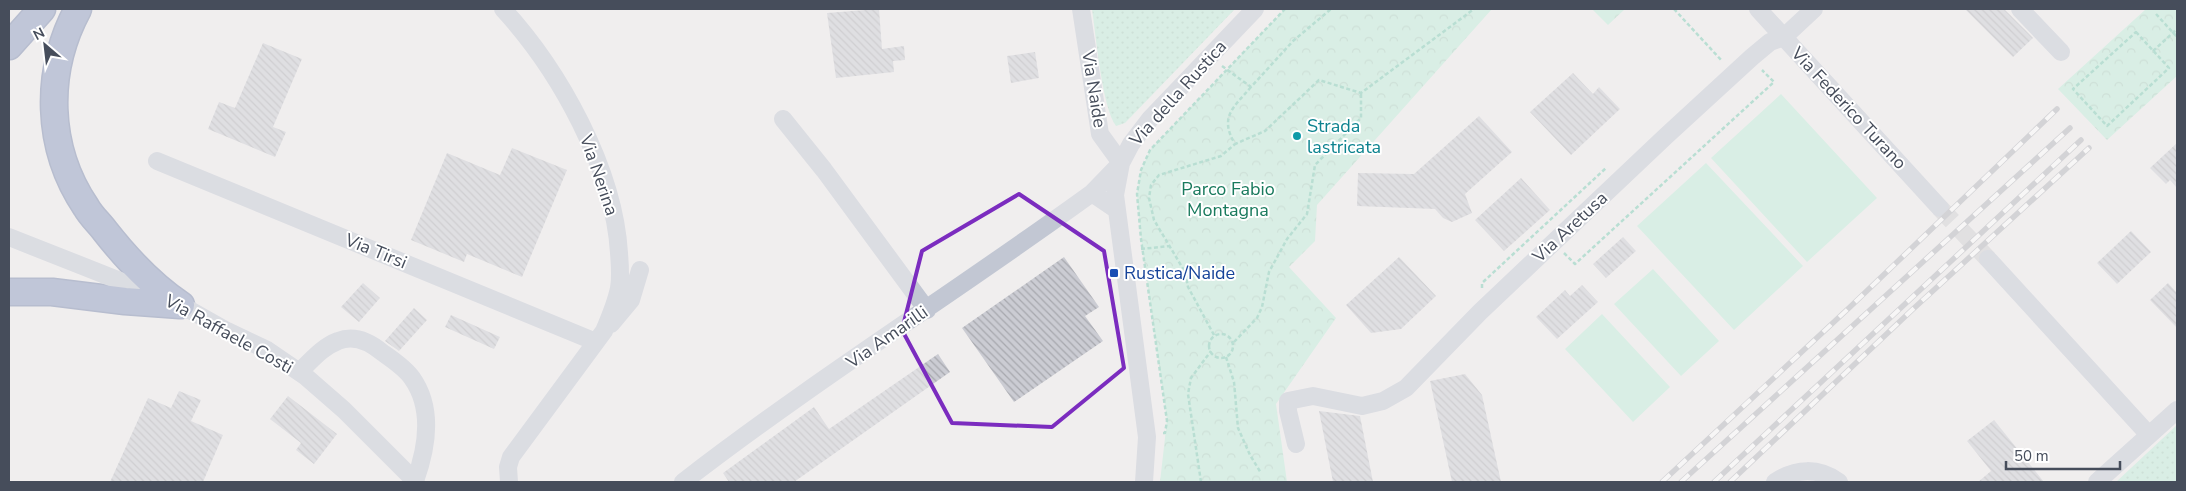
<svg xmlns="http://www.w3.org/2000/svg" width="2186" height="491" font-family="'Nunito Sans',sans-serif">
<defs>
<pattern id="grass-dots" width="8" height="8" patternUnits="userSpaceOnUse" patternTransform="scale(1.25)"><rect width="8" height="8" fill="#bdeed9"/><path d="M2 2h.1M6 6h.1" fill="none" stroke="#a4cebc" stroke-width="1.8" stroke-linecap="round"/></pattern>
<pattern id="park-crowns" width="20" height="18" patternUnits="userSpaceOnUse" patternTransform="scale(1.25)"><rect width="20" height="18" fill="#bdeed9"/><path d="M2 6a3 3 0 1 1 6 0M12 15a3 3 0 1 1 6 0" fill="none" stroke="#a4cebc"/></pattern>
<pattern id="building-back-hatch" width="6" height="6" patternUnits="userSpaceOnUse" patternTransform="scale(1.25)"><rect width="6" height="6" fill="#cbccd3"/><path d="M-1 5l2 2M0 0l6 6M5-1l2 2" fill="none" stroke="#a7a8ae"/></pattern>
</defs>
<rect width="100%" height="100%" fill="#f0eeee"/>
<path fill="url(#grass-dots)" d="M1092,9H1235L1125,123L1116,126C1102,107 1096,36 1092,9Z
M2177,425V482H2116Z"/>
<path fill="url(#park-crowns)" d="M1285,9H1492L1317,205L1315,241L1289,267L1336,318L1276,404L1287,482H1160L1167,420L1141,239L1137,194L1141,170L1150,150Z
M1592,9H1625L1608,25Z
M2146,9H2177V76L2107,140L2058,89Z"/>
<path fill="#bdeed9" d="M1781,94L1877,198L1807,262L1711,158Z
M1706,163L1803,266L1734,330L1637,226Z
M1653,269L1719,341L1681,376L1614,304Z
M1602,314L1670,387L1633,422L1565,349Z"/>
<path fill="url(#building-back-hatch)" d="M879,9L882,49L904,46L905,60L893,61L894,72L836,78L827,13Z
M1965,9H2004L2033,38L2013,57Z
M263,43L302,59L273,127L286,132L275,157L208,129L219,102L235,108Z
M1035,52L1039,78L1011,83L1007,56Z
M1573,73L1593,94L1599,87L1620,109L1571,155L1530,112Z
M1479,116L1512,152L1465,194L1472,213L1452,222L1443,218L1435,209L1357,206L1358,173L1414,174Z
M2177,143V188L2170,180L2166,184L2150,168Z
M512,148L567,170L522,277L467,254L464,262L411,240L447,153L500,175Z
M1521,178L1550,210L1504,251L1475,220Z
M2131,231L2151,252L2117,284L2097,263Z
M1623,237L1636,251L1606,278L1593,264Z
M1064,257L1099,307L1085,316L1103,341L1014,402L962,328Z
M1399,257L1436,296L1401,329L1371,333L1346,305Z
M363,283L380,298L359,322L341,307Z
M2168,283L2177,293V328L2150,300Z
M1582,285L1598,302L1557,339L1536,317L1565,290L1570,296Z
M414,308L427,320L399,351L385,341Z
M451,315L500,337L494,349L445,327Z
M938,354L950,372L794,482H729L723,473L814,407L829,429Z
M1465,374L1482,395L1501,482H1452L1430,381Z
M179,391L201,400L191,421L223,435L203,482H110L148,398L171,408Z
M288,396L337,434L314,464L296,450L301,443L270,419Z
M1319,411L1360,416L1373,482H1333Z
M1994,420L2044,482H1978L1991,471L1967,441Z"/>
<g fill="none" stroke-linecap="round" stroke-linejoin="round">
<path stroke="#ceced1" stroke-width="18" stroke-dasharray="18 9" stroke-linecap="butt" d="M1940,208L1988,259"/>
<defs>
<path id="highway" d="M78,9C44,72 46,148 86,207C91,216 99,223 105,231C127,259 151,285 181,305
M9,46L42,9
M9,292H52L125,301L180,305"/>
</defs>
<use href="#highway" stroke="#7281a8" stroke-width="29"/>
<path stroke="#76cbb1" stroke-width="2.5" stroke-dasharray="4 2.5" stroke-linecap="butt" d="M1674,9L1722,61
M2156,14L2177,37
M2136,32L2169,68L2107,126L2073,89Z
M2153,51L2177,29
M1222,66L1251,87L1293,41L1331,9
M1251,87C1233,108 1219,117 1235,144L1265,131L1319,80L1361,93L1474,9
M1141,249L1170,246
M1564,253L1575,264L1774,82L1762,70
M1482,288V283L1606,168
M1209 346a12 12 0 1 1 24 0a12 12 0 1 1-24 0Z
M1214,335L1188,287L1185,272L1154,220L1149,198L1151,185L1159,175L1221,156L1235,144
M1234,342L1257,318L1262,307L1269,272L1287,239L1307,214L1315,165L1361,118V93
M1226,357L1234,382L1238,428L1250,455L1261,473
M1163,433H1165L1167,421L1141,239L1137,194L1141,170L1150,150L1285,9
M1201,482L1188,394L1191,378L1211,351"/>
<path stroke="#c2c7d3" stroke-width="18" d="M503,9C560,71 614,169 619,253C620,265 621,277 619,288C616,303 610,317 604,331L511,457L508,467L509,482
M1081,9L1100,134L1121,163
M1758,9L1940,208
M2020,9L2061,52
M783,119L824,170L927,310
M157,161L596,342
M1117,210L1092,193L1121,163
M9,237L181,305L227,331L267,350L305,376L344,410L416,482
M1988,259L2149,435
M611,324L631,300L640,270
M299,372C311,361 322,347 338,341C355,334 370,342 383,353C393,360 405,368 412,378C434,409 427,448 415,481
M1296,444L1288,411V401L1313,396L1362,406L1383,401L1406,388L1480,312L1666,136L1752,57L1770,42L1784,37L1814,9
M683,482C815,380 957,291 1092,193
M1144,482L1147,437L1115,195L1121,163L1131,144L1150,119L1255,9
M1775,482C1796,468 1818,467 1839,482
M2097,482L2177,410"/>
<use href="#highway" stroke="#8696bc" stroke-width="26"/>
<defs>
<path id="rail" d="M1662,482L1850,307L2057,109
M1681,482L2070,128
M1714,482L2081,140
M1730,482L1912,310L2089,148"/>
</defs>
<use href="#rail" stroke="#b0b2b8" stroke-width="5.5"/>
<use href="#rail" stroke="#fff" stroke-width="4" stroke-dasharray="11" stroke-linecap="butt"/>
</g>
<path d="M0 0H2186V491H0ZM1019,194L1104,251L1124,368L1052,427L952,423L902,330L922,251Z" fill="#f0eeee" fill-opacity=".55" fill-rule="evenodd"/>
<path fill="none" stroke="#7b2cbf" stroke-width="4" stroke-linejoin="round" d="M1019,194L1104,251L1124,368L1052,427L952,423L902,330L922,251Z"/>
<circle fill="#0f9aa8" stroke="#fff" stroke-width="2" cx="1297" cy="136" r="5"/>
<rect fill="#1a4fb4" stroke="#fff" stroke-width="2" x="1109" y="268" width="10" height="10" rx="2.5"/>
<g text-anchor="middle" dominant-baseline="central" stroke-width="4" stroke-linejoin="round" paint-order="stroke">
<g font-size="18" fill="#464d5b" stroke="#fff">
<text transform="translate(1094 89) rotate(81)">Via Naide</text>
<text transform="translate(1178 93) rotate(-48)">Via della Rustica</text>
<text transform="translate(1849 108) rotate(47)">Via Federico Turano</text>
<text transform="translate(599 175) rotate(71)">Via Nerina</text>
<text transform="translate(1570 227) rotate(-43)">Via Aretusa</text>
<text transform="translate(376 251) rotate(22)">Via Tirsi</text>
<text transform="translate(229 334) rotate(29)">Via Raffaele Costi</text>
<text transform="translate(887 337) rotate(-35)">Via Amarilli</text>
</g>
<g font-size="18" fill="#0d838f" stroke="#fff" text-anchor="start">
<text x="1307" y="126">Strada<tspan x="1307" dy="21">lastricata</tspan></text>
</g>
<g font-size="18" fill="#197a5d" stroke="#fff">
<text x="1228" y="189">Parco Fabio<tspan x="1228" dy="21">Montagna</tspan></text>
</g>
<g font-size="18" fill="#164399" stroke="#fff" text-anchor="start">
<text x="1124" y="273">Rustica/Naide</text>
</g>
</g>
<rect width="2186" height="491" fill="none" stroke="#464d5b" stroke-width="20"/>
<g transform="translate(45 45) rotate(332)" stroke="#ffffff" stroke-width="4" paint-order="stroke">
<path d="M0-4L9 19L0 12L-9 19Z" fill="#464d5b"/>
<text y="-8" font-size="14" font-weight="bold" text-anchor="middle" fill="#464d5b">N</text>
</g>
<path d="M2006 461v8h114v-8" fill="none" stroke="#464d5b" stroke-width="2.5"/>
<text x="2014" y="461" font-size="15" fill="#464d5b" stroke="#ffffff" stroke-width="4" paint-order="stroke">50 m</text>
</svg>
